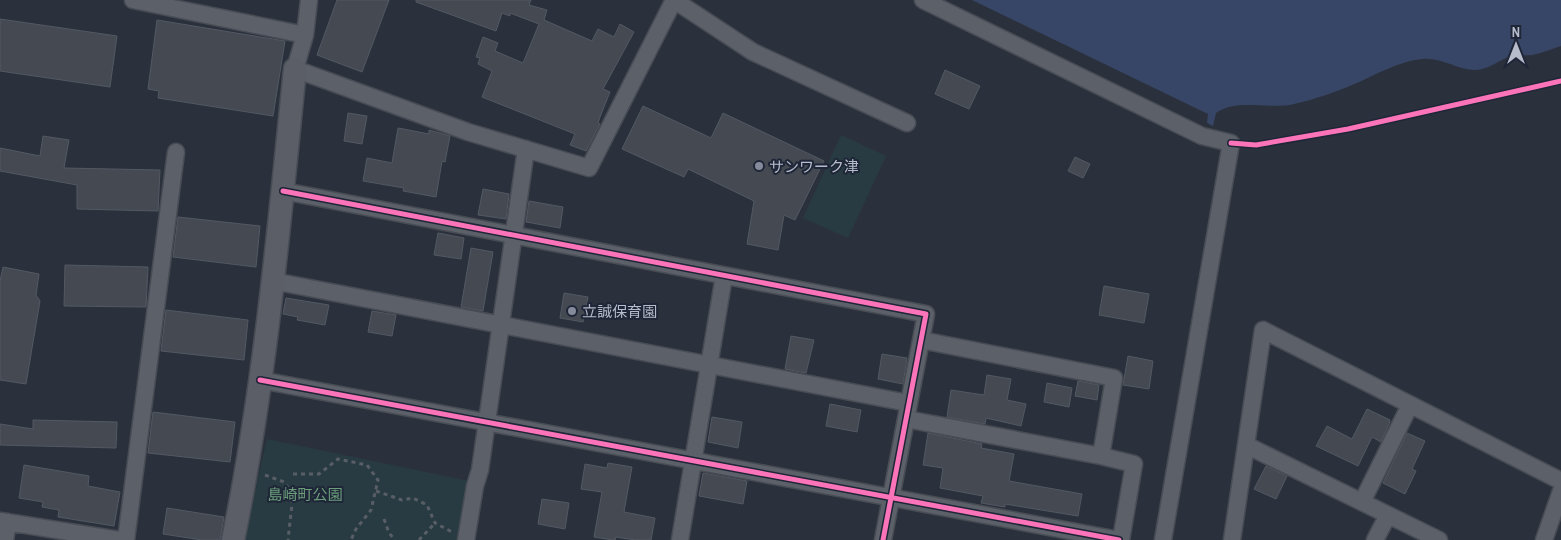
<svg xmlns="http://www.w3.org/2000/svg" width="1561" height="540" font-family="'Archivo Narrow','Noto Sans JP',sans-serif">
<rect width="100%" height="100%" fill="#2b313c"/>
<path fill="#283b42" d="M841,135L886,156L848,238L803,218Z
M267,439L469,481L459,540H244Z"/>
<path fill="#374666" d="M972,0H1561V46C1551,49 1542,53 1532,55C1524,56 1517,54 1509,57C1500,60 1491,67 1482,69C1463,74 1442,56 1422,59C1398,61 1374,76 1352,85C1333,93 1313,100 1294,104C1269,110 1237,98 1216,113L1213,126L1207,123L1208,114Z"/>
<path fill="#444952" stroke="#535963" d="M337,0H389L362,72L317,55Z
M416,0H531L529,5L547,10L544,20L592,41L598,29L614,37L620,24L634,32L603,89L610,92L600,117L598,123L600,124L586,151L570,145L575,134L482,97L492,71L478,64L480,58L476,57L483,37L498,43L495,51L523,63L539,24L510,13V16L502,13L496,31L416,2Z
M0,19L117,36L110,87L0,71Z
M157,20L285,41L273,116L158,98L159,91L148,89Z
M945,70L980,86L969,109L935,94Z
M643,106L711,138L723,113L824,161L795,220L784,215L778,250L747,244L754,201L688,169L684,177L622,149Z
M348,113L367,116L362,144L344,141Z
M398,128L429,134V130L450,136L445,162L442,161L436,197L403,191L404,188L363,181L367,158L392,163Z
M43,136L69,140L64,168L160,170L158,211L77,209V185L0,171V148L40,156Z
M1075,157L1090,164L1083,178L1068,171Z
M483,189L509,194L506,219L478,215Z
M529,201L563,207L560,228L526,222Z
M178,217L260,226L256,267L173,257Z
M438,233L464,238L461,259L434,255Z
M471,248L493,252L483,311L461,307Z
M65,265L148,267L146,307L64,306Z
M3,267L39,274L36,295L40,301L26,384L0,380V281Z
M1104,286L1149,294L1144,323L1099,315Z
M564,293L588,297L583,322L560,318Z
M286,298L329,305L325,325L297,320L298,317L283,314Z
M166,310L248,320L244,360L161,351Z
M372,311L396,315L392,336L368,332Z
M791,336L814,340L806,373L785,369Z
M882,354L907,358L903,384L878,379Z
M1128,356L1153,361L1149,389L1123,385Z
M987,375L1011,379L1007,400L1026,404L1021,426L986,418L985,424L947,417L951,390L984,395Z
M1078,381L1099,385L1097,400L1075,396Z
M1047,383L1072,388L1069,407L1044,402Z
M830,404L861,410L857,432L826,426Z
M1367,409L1390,420L1389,424L1381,442L1372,437L1358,466L1316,446L1327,426L1352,439Z
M153,412L235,422L230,462L148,453Z
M712,417L742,422L738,448L708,442Z
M33,420L117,422L116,448L0,445V424L33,429Z
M928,433L982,444L981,448L1014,454L1009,481L1082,494L1078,516L1005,504V507L981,503L983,496L940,488L943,468L923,465Z
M1407,433L1425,441L1412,469L1416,471L1405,494L1383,483Z
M608,463L632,467L624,512L655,518L651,540H635L616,537L615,540H613L594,537L602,492L581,489L585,464L607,468Z
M24,465L89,476L88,486L120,492L114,526L58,517L59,510L42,507L43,502L19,498Z
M1266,466L1287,476L1276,499L1254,489Z
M703,473L747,481L743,504L699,496Z
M542,499L569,503L565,529L538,524Z
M167,508L224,517L220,540H202L163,534Z"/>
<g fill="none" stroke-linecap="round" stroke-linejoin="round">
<defs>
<path id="street" d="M133,0L305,35
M309,0L305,35L295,69L468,132L589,168L674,0
M674,0L753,52L907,123
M923,0L1202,136L1231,143L1163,540
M283,191L926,314L883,540
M273,281L908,403
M921,340L1114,378L1101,456L1134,464L1121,540
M260,380L1119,540
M906,419L1101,456
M1246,445L1439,540
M1362,502L1410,405
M0,521L119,540
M5,540L8,522
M126,540L176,152
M466,540L475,486L480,470L526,149
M680,540L724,276
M1232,540L1263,330L1561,481
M1375,540L1388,515
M1544,540L1561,491"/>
<path id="secondary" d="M233,540C265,385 279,227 295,69"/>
</defs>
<use href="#street" stroke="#484c54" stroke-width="19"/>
<use href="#secondary" stroke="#484c54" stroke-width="25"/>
<path stroke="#595e66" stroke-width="3" stroke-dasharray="4 4" stroke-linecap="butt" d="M293,474H319L338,459L367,465L378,480L371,510L356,529L351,540
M265,475L284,482L293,495L288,540
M376,491L402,500L413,498L427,505L435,523L452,532
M384,519L389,533L395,540
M419,540L435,523"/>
<use href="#street" stroke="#5c6069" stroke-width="16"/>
<use href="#secondary" stroke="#5b5e67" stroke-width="22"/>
<defs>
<path id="cycleway" d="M1231,143L1256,145L1348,129L1561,81
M283,191L926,314L883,540
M260,380L1119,540"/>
</defs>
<use href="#cycleway" stroke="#1e2637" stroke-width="8"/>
<use href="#cycleway" stroke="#fb73b8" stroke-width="5"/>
</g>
<g fill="#858b9a" stroke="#1e2637" stroke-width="2">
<circle cx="759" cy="166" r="5"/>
<circle cx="572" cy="311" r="5"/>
</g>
<g text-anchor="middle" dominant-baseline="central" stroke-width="4" stroke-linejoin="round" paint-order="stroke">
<g font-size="15" fill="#b6bccc" stroke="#1e2637" text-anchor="start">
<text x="769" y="166">サンワーク津</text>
<text x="582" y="311">立誠保育園</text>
</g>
<g font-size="15" fill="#6c9e7c" stroke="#1e2637">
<text x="305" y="494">島崎町公園</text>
</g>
</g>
<g transform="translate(1516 45)" stroke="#1e2637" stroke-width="4" paint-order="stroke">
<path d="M0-4L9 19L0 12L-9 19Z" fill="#b6bccc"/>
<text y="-8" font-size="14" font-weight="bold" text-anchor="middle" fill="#b6bccc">N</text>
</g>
</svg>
